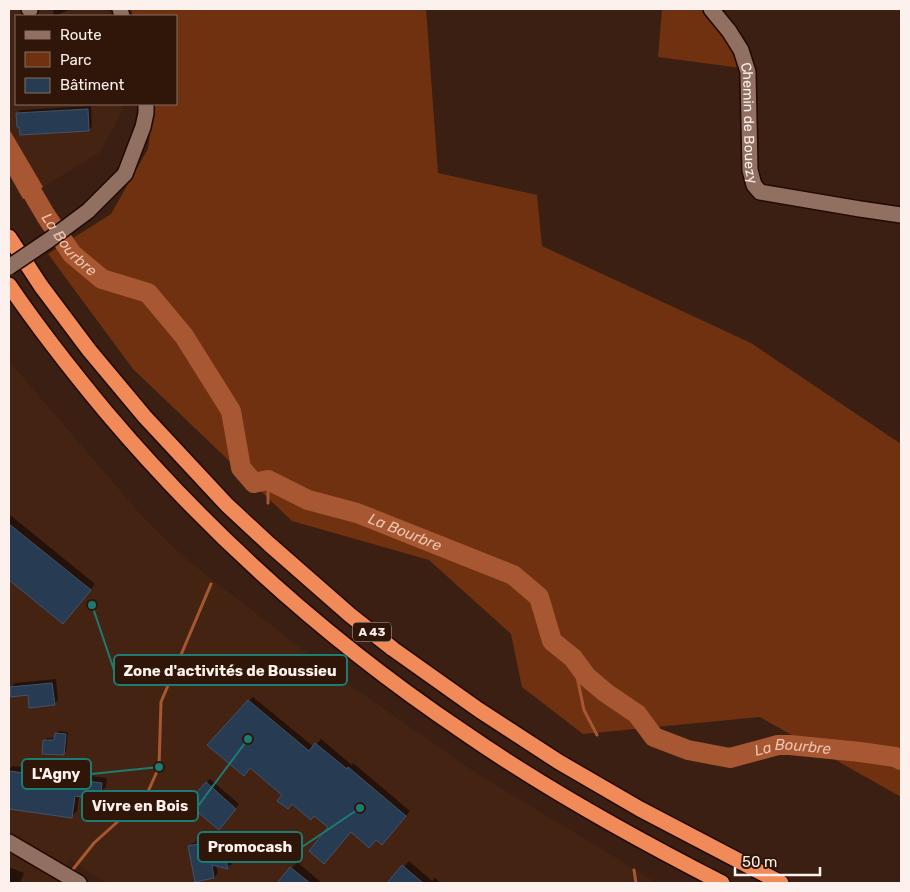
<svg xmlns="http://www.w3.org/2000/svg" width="910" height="892" font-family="Rubik,sans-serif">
<rect width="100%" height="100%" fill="#3b1f13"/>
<path fill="#452313" d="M9,9H107L109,16H16V104H123L121,114L100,152L43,187L9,129Z
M9,361L142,516L186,559L334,674L473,771L657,883H106L70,859L60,883H9Z"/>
<path fill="#703110" d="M131,9H426L438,173L537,195L542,246L751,343L901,444V797L760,717L583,734L522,687L511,634L429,560L292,521L133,369L48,254L111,214L148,149L154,104H176V16H133Z
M662,9H705L714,18L741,68L658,57Z"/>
<path fill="#a75731" d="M9,129L43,187L23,199L9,174Z"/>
<path fill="#0007" d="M53,9H71L55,16H54Z
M91,106L92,127L88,130L20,126L17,113L20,110Z
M9,514L95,584L63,622L9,578Z
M56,679L58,700L54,704L11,688L15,683Z
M253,697L314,747L321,739L352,765L353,763L410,811L387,839H377L351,831L330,827L314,814L284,795L248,701Z
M59,731L68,732L66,752L64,754L45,740L47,738H56V734Z
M13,766L107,778L106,787L100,792H96L91,797L79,795L77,811L72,816L9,807V769Z
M210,779L239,804L223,825L207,782Z
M225,836L232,864L228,867L216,865L218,873L214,877L189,847L193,843Z
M409,861L432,881L435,878L441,883H389Z
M297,862L322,883H279Z
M9,867L24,873L20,883H9Z"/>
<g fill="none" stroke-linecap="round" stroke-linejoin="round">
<path stroke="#a75731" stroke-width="3" d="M268,480V503
M573,658L584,710L597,735
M634,870L636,883
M70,873L94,843L146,796L159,767L161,702L211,584"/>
<path stroke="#a75731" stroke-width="20" id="s1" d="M9,153L46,216L72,254L102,279L148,293L184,336L231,411L241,468L254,483L268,480L308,500L357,513L513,575L539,597L552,641L573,658L587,677L606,693L637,714L654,737L688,750L730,758L778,745H790L860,752L895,757L901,760"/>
</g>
<path fill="#273b52" stroke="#3f546c" d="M88,109L89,131L20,135L19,127H17L16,113Z
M9,524L91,590L63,624L9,580Z
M52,683L55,705L29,708L28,695L11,697L10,687Z
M248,700L309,751L315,743L347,769L348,767L406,816L382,845L376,840L369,848L351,832L324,864L309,851L328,827L314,816L311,820L292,804L288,809L277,801L282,795L250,768L244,776L207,745Z
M55,733L66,734L64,755L42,754L43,740H54Z
M9,771L102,783L101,793L92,792L91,798L75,796L72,818L9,809Z
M206,782L236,809L219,830L187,803Z
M221,839L228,869L212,865L214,878L195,882L188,846Z
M402,865L423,883H387Z
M290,867L310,883H277Z"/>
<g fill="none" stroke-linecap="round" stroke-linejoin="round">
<defs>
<g id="minor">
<path d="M29,9L30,10"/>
<path d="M120,9L122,16"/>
<path id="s2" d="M711,9L729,31L741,50L748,72L750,170L754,185L760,192L860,209L901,215"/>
<path d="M88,211L125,174L143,127L146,113V104"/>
<path d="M9,842L79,883"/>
</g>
<path id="highway" d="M9,237L41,286L89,350L145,417L227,505L269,544L350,615L393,649L479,710L559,762L640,809L781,883
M9,285C39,329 72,371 106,412C210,535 331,643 465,733C546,789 634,838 722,883"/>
</defs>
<use href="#minor" stroke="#210801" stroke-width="18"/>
<use href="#highway" stroke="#210801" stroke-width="18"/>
<use href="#minor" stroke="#917061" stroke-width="15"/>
<use href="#highway" stroke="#f18a59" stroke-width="15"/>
<defs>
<path id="minor-bridge" d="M9,267L49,240L88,211"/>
</defs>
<use href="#minor-bridge" stroke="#210801" stroke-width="18" stroke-linecap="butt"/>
<use href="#minor-bridge" stroke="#917061" stroke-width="15"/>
</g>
<g text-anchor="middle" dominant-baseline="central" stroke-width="4.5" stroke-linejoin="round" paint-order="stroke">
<rect fill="#301609" stroke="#bfafa8" stroke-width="1" x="353" y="622.5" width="38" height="19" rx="4"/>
<g font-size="12" font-weight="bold" fill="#fcf1ec">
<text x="372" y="632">A 43</text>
</g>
<g font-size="14" fill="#fcf1ec" stroke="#301609">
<text stroke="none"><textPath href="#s2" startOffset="125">Chemin de Bouezy</textPath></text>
</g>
<g font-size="15" font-style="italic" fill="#f1c4b0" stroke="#301609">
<text stroke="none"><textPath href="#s1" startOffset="110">La Bourbre</textPath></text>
<text stroke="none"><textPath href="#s1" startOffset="590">La Bourbre</textPath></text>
<text stroke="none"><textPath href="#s1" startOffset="1071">La Bourbre</textPath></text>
</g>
</g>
<path fill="none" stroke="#1b7c74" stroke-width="2" d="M92 605L114 670M159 767L91 774M248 739L198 806M360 808L302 847"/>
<g fill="#1b7c74" stroke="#301609" stroke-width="2">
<circle cx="92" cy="605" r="5"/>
<circle cx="159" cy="767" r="5"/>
<circle cx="248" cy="739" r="5"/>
<circle cx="360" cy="808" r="5"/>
</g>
<g fill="#301609" stroke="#1b7c74" stroke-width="2">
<rect x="114" y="655" width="233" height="30" rx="5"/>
<rect x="22" y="759" width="69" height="30" rx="5"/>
<rect x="82" y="791" width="116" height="30" rx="5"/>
<rect x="198" y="832" width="104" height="30" rx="5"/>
</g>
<g font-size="15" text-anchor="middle" font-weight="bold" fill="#fcf1ec">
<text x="230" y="676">Zone d'activités de Boussieu</text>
<text x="56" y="779">L'Agny</text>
<text x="140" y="811">Vivre en Bois</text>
<text x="250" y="852">Promocash</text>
</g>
<rect width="910" height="892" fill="none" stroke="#fcf1ec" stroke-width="20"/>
<rect x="15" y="15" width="162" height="90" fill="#301609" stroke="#826e64"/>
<rect x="25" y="31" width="25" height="8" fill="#917061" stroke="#826e64"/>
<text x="60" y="40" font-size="15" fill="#fcf1ec">Route</text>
<rect x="25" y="52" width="25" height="15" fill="#703110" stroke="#826e64"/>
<text x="60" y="65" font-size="15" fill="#fcf1ec">Parc</text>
<rect x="25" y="78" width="25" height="15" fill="#273b52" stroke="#826e64"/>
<text x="60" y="90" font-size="15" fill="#fcf1ec">Bâtiment</text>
<path d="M735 867v8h85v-8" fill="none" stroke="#fcf1ec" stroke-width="2.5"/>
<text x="742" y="867" font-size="15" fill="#fcf1ec" stroke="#301609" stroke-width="4" paint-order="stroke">50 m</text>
</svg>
